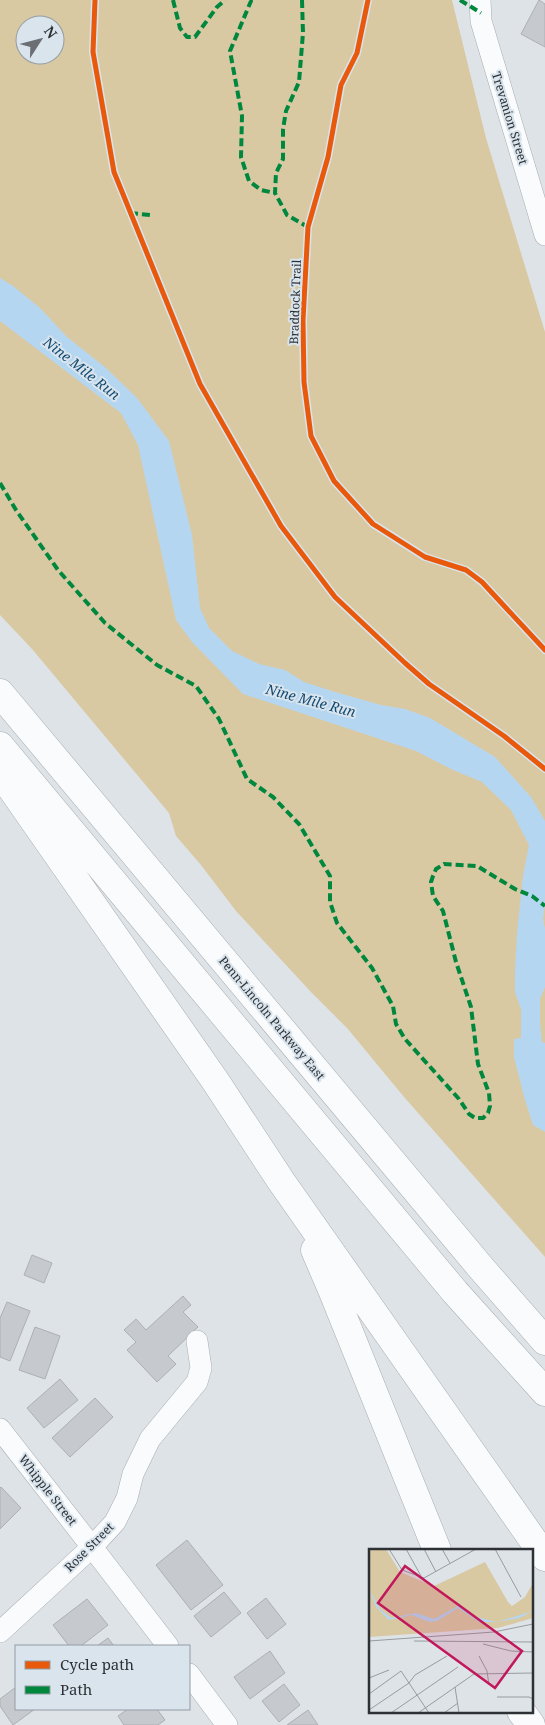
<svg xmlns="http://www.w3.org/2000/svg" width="545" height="1725" font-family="'Noto Serif',serif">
<rect width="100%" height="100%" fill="#dee3e8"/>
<path fill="#d9c9a3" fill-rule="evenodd" d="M0,0H452L486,138L545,332V1257L404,1097L347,1028L311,992L236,911L201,865L176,836L169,813L32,649L0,615ZM25,25H55V55H25Z"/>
<path fill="#b5d6f1" d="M0,278L13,286L40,308L67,337L106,368L137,398L169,441L192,535L200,608L209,628L232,651L259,664L285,670L304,682L335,692L381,705L405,709L430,718L495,757L531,797L545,821V904L543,919L545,929V987L540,999V1023L542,1042L545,1043V1132L533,1125L525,1100L514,1057V1039L521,1038V1009L515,992V972L517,933L523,876L529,845L511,810L482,782L453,770L416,751L243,694L192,642L176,620L138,445L121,413L0,321Z"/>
<path fill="#c6cace" stroke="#acb0b4" d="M539,0L545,4V47L521,34Z
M32,1255L52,1263L44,1283L24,1275Z
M183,1296L191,1305L183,1312L198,1327L168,1356L176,1364L157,1382L127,1350L136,1342L124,1330L136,1319L146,1330Z
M7,1302L30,1311L10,1361L0,1357V1318Z
M35,1327L60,1336L45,1379L19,1370Z
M60,1379L78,1400L44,1428L27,1408Z
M95,1398L113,1417L70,1457L52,1438Z
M1,1487L21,1508L0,1529V1488Z
M187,1540L223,1585L191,1610L156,1565Z
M224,1592L241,1613L211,1637L194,1616Z
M266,1598L286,1624L267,1639L247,1613Z
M87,1599L108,1625L81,1646H69L53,1625Z
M108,1638L114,1646H97Z
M270,1651L285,1673L250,1699L234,1677Z
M284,1684L300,1705L279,1722L262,1701Z
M16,1687V1709H35L13,1725L0,1706V1699Z
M128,1709H157L165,1720L158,1725H124L118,1716Z
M308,1710L318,1725H287Z"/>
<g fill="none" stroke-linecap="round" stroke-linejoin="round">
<defs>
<path id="minor" d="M480,0L481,21L545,235
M0,1429L92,1547L168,1646
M0,1632L92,1547L115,1522L127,1498L133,1474L150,1439L197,1382L201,1368L197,1341
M189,1674L227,1725"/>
<path id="motorway" d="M0,693L482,1269L545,1341
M0,746L455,1292L545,1392
M0,772L216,1082L281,1181L545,1557
M315,1250L333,1292L437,1550
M521,1711L531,1725"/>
</defs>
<use href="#minor" stroke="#a9adb0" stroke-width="22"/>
<use href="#motorway" stroke="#a9adb0" stroke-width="29"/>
<use href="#minor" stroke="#fafbfc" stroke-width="21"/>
<use href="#motorway" stroke="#fafbfc" stroke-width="28"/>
<path stroke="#00873e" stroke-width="4" stroke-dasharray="8 4" stroke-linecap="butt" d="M173,0L180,28L187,37H195L217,7L225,0
M250,0L251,1L230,51L242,116L241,157L249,181L261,190L275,193
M302,0L303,33L299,82L286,111L283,129V159L276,173L275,193L287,215L308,227
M460,0L481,13
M130,213L150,215
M0,483L16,510L58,570L105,623L157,665L196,686L219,719L247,779L273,797L299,824L330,876V902L337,923L372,968L393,1006L396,1024L405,1039L459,1099L469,1114L475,1118H483L488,1113L490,1106L489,1093L478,1064L471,1007L456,962L443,911L433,896L431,882L433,876L436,869L444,864L477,866L515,889L532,896L545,906"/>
<defs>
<path id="cycleway" d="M95,0L93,52L114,172L200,384L281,526L335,597L405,663L429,684L504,736L545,769
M368,0L357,53L341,85L328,157L308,227L303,320L304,382L311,436L334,481L373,524L425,557L466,570L482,582L545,650"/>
</defs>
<use href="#cycleway" stroke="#d9e4ed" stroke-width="8"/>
<use href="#cycleway" stroke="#e8590c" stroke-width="5"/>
</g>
<g text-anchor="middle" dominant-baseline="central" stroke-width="4" stroke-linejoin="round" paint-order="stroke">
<g font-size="12" fill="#2d3135" stroke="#d9e4ed">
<text transform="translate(510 118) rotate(73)">Trevanion Street</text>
<text transform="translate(295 302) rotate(-88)">Braddock Trail</text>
<text transform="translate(272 1018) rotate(50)">Penn-Lincoln Parkway East</text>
<text transform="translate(48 1490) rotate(52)">Whipple Street</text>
<text transform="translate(89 1547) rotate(-45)">Rose Street</text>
</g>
<g font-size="14" font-style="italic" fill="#144c73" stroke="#d9e4ed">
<text transform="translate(82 368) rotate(38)">Nine Mile Run</text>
<text transform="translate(311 700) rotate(15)">Nine Mile Run</text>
</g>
</g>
<g transform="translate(369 1549)">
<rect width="164" height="164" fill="#dee3e8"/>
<path d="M0,0H17L31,23L65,37L116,13L139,53L143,57L156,48L164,34V69L129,79L0,88Z" fill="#d9c9a3"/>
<path d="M0,40L11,60L22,69L47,64L65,70L89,57L107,68L128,73L164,62L150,69L128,73H110L89,59L68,72L60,73L43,66L20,71L7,58Z" fill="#b5d6f1"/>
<path fill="none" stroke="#979ca0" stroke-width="1" d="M20,0L33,21L55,29L107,0M37,0L52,27M55,0L67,23M73,0L81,14M126,0L152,48M0,92L125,83L164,75M45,92L164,93M114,95L142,102L164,103M110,107L118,122L120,136M0,129L20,121M86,138L90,164M0,145L32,122L60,164M128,148H160L164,150M0,161L40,134L46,126L78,107M22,164L89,118M49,164L105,125L164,124M75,164L89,154"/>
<path fill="#c2185b" fill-opacity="0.15" stroke="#c2185b" stroke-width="2.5" d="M36,17L153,102L126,139L9,54Z"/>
<rect width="164" height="164" fill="none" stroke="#2d3135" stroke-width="2.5"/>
</g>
<rect x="15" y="1645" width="175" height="65" fill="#d9e4ed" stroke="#949ca3"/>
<rect x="25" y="1661" width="25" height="8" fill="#e8590c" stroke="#949ca3"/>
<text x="60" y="1670" font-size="15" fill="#2d3135">Cycle path</text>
<rect x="25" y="1686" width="25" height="8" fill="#00873e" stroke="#949ca3"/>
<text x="60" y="1695" font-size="15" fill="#2d3135">Path</text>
<g transform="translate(40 40) rotate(54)"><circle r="24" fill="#d9e4ed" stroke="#949ca3"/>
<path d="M0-4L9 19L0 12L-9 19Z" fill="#6b6f74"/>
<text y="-8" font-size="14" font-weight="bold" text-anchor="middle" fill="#2d3135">N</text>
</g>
</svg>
